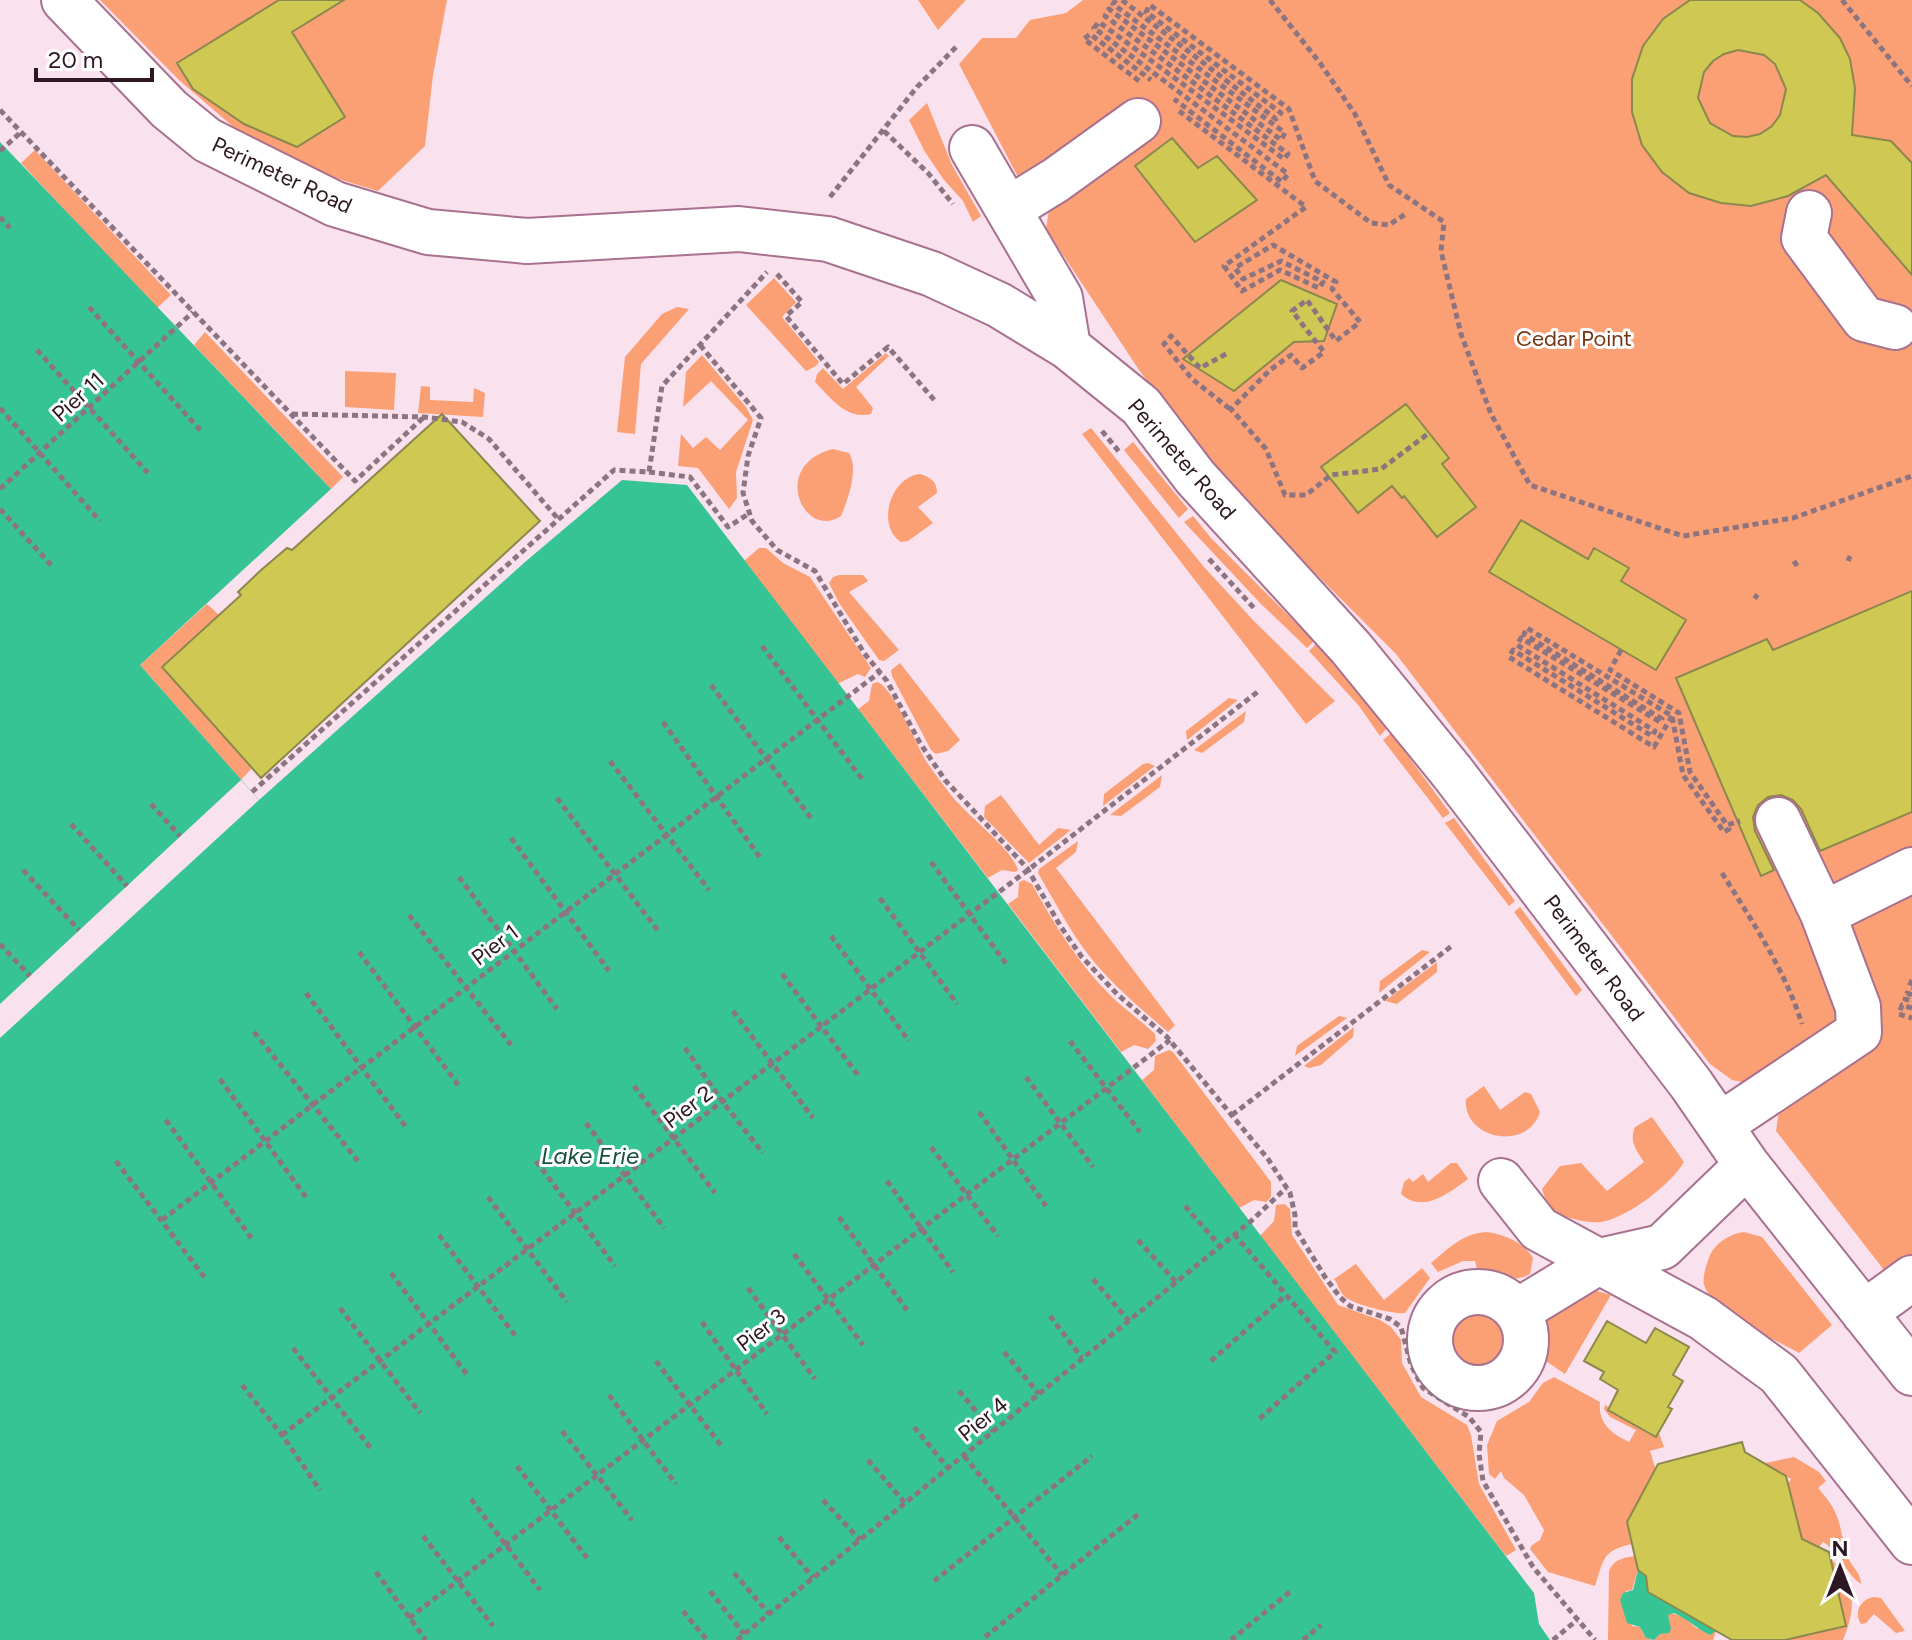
<svg xmlns="http://www.w3.org/2000/svg" width="1912" height="1640" font-family="Figtree,sans-serif">
<rect width="100%" height="100%" fill="#fae1ee"/>
<path fill="#fba075" d="M100,0H447L433,75L425,146L378,191L325,175L245,137L179,80Z
M918,0H966L938,30Z
M1083,0H1912V1258L1909,1255L1884,1270L1776,1131L1779,1111L1753,1084L1732,1080L1710,1064L1396,654L1242,500L1205,455L1139,370L1046,229L1050,203L1044,175L1018,177L959,64L982,38H1016L1030,20L1066,13Z
M927,103L952,165L981,216L973,222L963,201L944,180L925,152L909,120Z
M35,150L171,295L156,309L21,163Z
M774,278L796,302L782,317L819,362L816,366L806,371L746,305Z
M677,307L689,309L641,364L635,434L617,432L625,357L662,314Z
M205,332L343,477L331,489L194,345Z
M886,353L889,356L856,387L873,408L871,414C846,420 831,398 815,382L817,374L823,368L843,389Z
M702,355L746,407L753,420L736,472L737,498L729,509L698,468L678,466L681,434L693,448L706,437L720,450L748,420L711,381L683,407L686,372Z
M345,371L396,373L394,410L345,407Z
M421,386L430,387V400L473,402L474,388L485,393L483,417L418,413Z
M1091,428L1204,567L1253,620L1335,701L1306,724L1082,434Z
M1133,442L1188,509L1179,518L1124,450Z
M833,449L849,453C859,468 848,500 841,516C804,541 769,465 833,449Z
M920,474C930,477 937,481 937,493L918,507L933,523L908,541L901,542C876,526 890,477 920,474Z
M1193,516L1211,538L1314,641L1307,648L1261,604L1184,522Z
M759,548H766L783,563L810,577L871,668L865,677L858,674L837,684L744,561Z
M839,575H863L868,581L849,592L899,650L884,661L879,660L839,603L829,583L833,577Z
M207,604L219,615L162,667L252,768L241,780L140,665Z
M1317,643L1366,698L1387,728L1380,736L1359,706L1309,651Z
M900,663L960,740L948,751L936,754L931,750L892,676L891,670Z
M878,682C894,690 915,742 926,761C933,771 940,781 948,791C963,813 1012,848 1018,870L1015,872L1002,870L988,878L858,709L869,701L872,684Z
M1229,698L1238,700L1187,740L1186,731Z
M1246,711L1244,722L1202,753L1194,750Z
M1391,733L1450,813L1443,818L1383,740Z
M1148,763L1155,766L1103,806L1104,794L1143,764Z
M1162,775L1160,787L1121,816L1110,815Z
M1001,795L1039,845L1058,828L1071,830L1029,863L984,817L985,806Z
M1454,818L1515,901L1509,906L1445,823Z
M1078,841L1076,852L1056,868L1175,1025L1168,1032C1140,1008 1110,983 1087,953C1068,928 1054,900 1038,873L1039,869Z
M1024,880L1032,884C1054,924 1079,965 1112,997C1126,1010 1141,1021 1155,1034L1156,1041L1148,1049L1134,1045L1121,1052L1008,904L1018,897L1019,882Z
M1520,907L1582,990L1576,996L1514,912Z
M1422,950L1430,952L1379,993L1380,981Z
M1437,962V972L1397,1004L1385,1001Z
M1339,1016L1347,1018L1295,1056L1297,1046Z
M1354,1027L1353,1037L1321,1065L1309,1068L1304,1066Z
M1169,1050L1173,1052L1271,1182V1197L1266,1202L1254,1200L1239,1208L1142,1080L1154,1070L1155,1056Z
M1484,1086L1500,1110L1525,1092L1531,1094L1540,1112C1527,1153 1462,1138 1466,1099Z
M1652,1117L1684,1162C1671,1184 1632,1214 1606,1221C1595,1224 1581,1221 1570,1218C1553,1213 1547,1206 1542,1189L1560,1166L1581,1163L1607,1191L1644,1162C1636,1149 1629,1142 1635,1127Z
M1451,1163H1457L1468,1179C1449,1193 1423,1214 1401,1194L1404,1182L1409,1178L1413,1182L1423,1174L1428,1182Z
M1285,1204L1290,1209L1292,1235L1338,1305L1380,1320L1391,1327L1401,1340L1402,1363L1421,1397L1467,1425L1471,1435L1479,1484L1516,1550L1506,1556L1260,1236L1274,1221L1276,1205Z
M1486,1232C1504,1234 1523,1242 1533,1258L1530,1274C1514,1284 1496,1274 1478,1273L1475,1261H1463L1438,1272L1431,1263C1449,1248 1462,1234 1486,1232Z
M1744,1232L1762,1237L1832,1325L1799,1353C1774,1339 1714,1314 1704,1285C1702,1277 1707,1263 1710,1255C1716,1242 1730,1234 1744,1232Z
M1356,1264L1384,1300L1422,1268L1430,1278L1405,1313C1395,1315 1351,1304 1344,1296C1339,1291 1338,1284 1334,1279Z
M1590,1289L1611,1295L1565,1374L1543,1359L1545,1349L1544,1313Z
M1445 1338a32 32 0 1 1 64 0a32 32 0 1 1-64 0Z
M1554,1377L1600,1402C1598,1424 1611,1433 1629,1442L1636,1430L1610,1417L1604,1409L1605,1405L1659,1433L1664,1447L1650,1451L1658,1477L1649,1480L1627,1522L1632,1544C1601,1551 1604,1560 1595,1586L1548,1572L1530,1549L1532,1545L1540,1540L1544,1530L1524,1495L1504,1478L1501,1471L1495,1479L1489,1474L1487,1445L1497,1421L1529,1402L1543,1383Z
M1794,1457L1819,1472L1826,1481L1818,1488C1844,1517 1837,1524 1848,1557C1851,1567 1861,1572 1861,1584C1845,1573 1840,1552 1823,1542L1819,1547L1802,1539L1791,1494L1784,1490L1791,1479L1765,1463Z
M1634,1556L1638,1570L1632,1590L1626,1591L1623,1609L1632,1626L1640,1627L1646,1638L1653,1640H1608L1609,1571C1614,1559 1623,1558 1634,1556Z
M1831,1559C1857,1584 1856,1609 1843,1640H1785L1822,1620L1837,1588Z
M1874,1597L1881,1598L1905,1631L1896,1633L1874,1614L1866,1623L1861,1624C1853,1612 1861,1599 1874,1597Z
M1671,1613L1684,1617L1696,1628L1716,1631L1713,1640H1654L1669,1625L1668,1615Z"/>
<path fill="#37c495" d="M0,142L331,489L140,665L259,800L525,562L622,480L687,485L1534,1593L1539,1624L1550,1640H0Z
M1638,1570L1716,1631L1710,1635C1697,1629 1688,1619 1674,1613L1668,1615L1671,1629L1669,1633L1660,1634L1654,1640L1646,1638L1640,1627L1627,1623L1620,1600L1623,1593L1633,1590Z"/>
<path fill="#fae1ee" d="M241,780L259,800L0,1038V1004Z"/>
<path fill="#cfc853" stroke="#8b884d" stroke-width="2" fill-rule="evenodd" d="M279,0H344L292,32L345,117L297,147L244,124L193,89L177,63Z
M1690,0H1800L1818,13L1840,38L1850,59L1855,88L1852,135L1891,141L1912,163V275L1826,175L1788,196L1751,206L1721,203L1689,193L1662,172L1642,145L1632,112V79L1643,46L1663,19ZM1738,50L1764,55L1775,64L1786,89L1780,115L1772,126L1760,134L1747,137L1733,136L1710,123L1698,98L1704,72L1713,61L1724,54Z
M1172,138L1198,168L1217,156L1257,200L1195,242L1135,166Z
M1281,280L1337,304L1324,341L1294,342L1234,391L1183,359Z
M1406,404L1449,458L1442,464L1476,507L1437,537L1404,496L1402,498L1392,486L1358,513L1321,467Z
M442,414L540,521L261,778L162,667L241,595L238,592L260,571L287,548L292,550Z
M1521,520L1588,559L1594,548L1629,568L1621,581L1686,620L1656,670L1489,572Z
M1912,591V812L1820,851L1801,809L1793,800L1781,795L1768,797L1758,805L1753,817L1755,831L1774,870L1761,876L1676,678L1767,639L1773,650Z
M1607,1321L1646,1343L1655,1328L1689,1347L1673,1375L1683,1381L1668,1407L1672,1409L1656,1437L1608,1410L1618,1390L1600,1379L1604,1372L1584,1361Z
M1742,1442L1745,1452L1786,1476L1802,1539L1829,1552L1846,1626L1785,1640H1732L1648,1592L1646,1576L1638,1570L1627,1522L1658,1464Z"/>
<g fill="none" stroke-linecap="round" stroke-linejoin="round">
<defs>
<path id="minor" d="M64,0L169,109L207,140L335,204L428,232L527,241L739,229L828,239L932,274L999,305L1068,347L1141,406L1195,477L1351,648L1452,772L1691,1084L1747,1165L1912,1373
M972,148L1060,298L1068,347
M1009,209L1056,180L1138,121
M1809,213L1804,238L1864,319L1895,327
M1823,914L1912,870
M1720,1125L1859,1032L1858,1007L1823,914L1778,820
M1501,1181L1539,1229L1703,1318L1779,1374L1912,1542
M1430 1340a48 48 0 1 1 96 0a48 48 0 1 1-96 0Z
M1518,1311L1600,1261L1662,1247L1747,1165
M1864,1313L1912,1278"/>
</defs>
<use href="#minor" stroke="#a8718f" stroke-width="48"/>
<path stroke="#8c7481" stroke-width="5" stroke-dasharray="6 4" stroke-linecap="butt" d="M1116,0L1113,4L1285,133L1281,140L1109,9L1105,16L1288,154L1284,159L1099,22L1094,28L1288,174L1282,182L1174,99
M1122,0L1276,119L1281,113L1146,12L1150,5L1289,109L1315,181L1371,223L1389,225L1407,213
M1270,0L1320,63L1355,114L1389,185L1444,222L1441,251L1461,334L1491,414L1530,485L1683,536L1793,518L1912,476
M1842,0L1912,86
M1139,81L1084,39L1090,34L1151,80
M0,110L355,481L424,417
M1179,111L1306,207L1224,266L1242,291L1280,270L1319,288L1323,282L1281,261L1243,279L1235,268L1273,245L1336,282L1332,289L1360,322L1336,341L1307,300L1292,311L1324,352L1302,368L1291,355L1270,370L1231,409L1266,449L1285,495H1306L1331,475L1381,469L1429,433
M884,131L928,173L953,204
M0,151L21,132
M830,197L917,87L958,45
M0,217L10,228
M777,274L802,302L786,316L843,384L888,347L936,402
M89,307L201,431
M700,345L761,418L748,456L743,493L752,521L777,550L815,571L864,653L887,681L920,743L945,780L1027,868L1061,927L1081,956L1118,995L1167,1037L1268,1159L1290,1193L1295,1215V1228L1325,1277L1340,1297L1350,1306L1390,1319L1401,1327L1411,1365L1423,1388L1469,1417L1481,1432L1479,1454L1483,1481L1533,1567L1595,1640
M37,350L148,473
M1226,354L1200,368L1171,336L1164,344L1192,379L1230,409
M0,408L100,521
M292,414L424,417L462,422L489,439L559,520
M1102,431L1121,454
M649,472L690,477L728,527L750,513
M0,489L193,312
M0,509L51,565
M1209,559L1254,608
M1794,561L1797,566
M1848,561L1850,556
M1754,595L1758,598
M762,646L862,779
M1621,650L1610,670L1679,713L1690,772L1727,825L1740,821
M711,685L811,818
M1672,716L1654,747L1509,657L1513,650L1652,736L1655,731L1517,645L1521,638L1660,722L1662,719L1524,634L1527,628L1672,716L1683,775L1724,832L1729,829L1727,825
M663,722L761,859
M610,761L709,890
M252,792L614,470L649,472L662,386L767,272
M557,798L659,932
M151,804L180,836
M71,824L127,886
M511,838L609,971
M931,862L1007,965
M23,870L79,930
M1722,873C1752,921 1785,970 1802,1024
M459,877L557,1009
M880,898L957,1004
M409,915L511,1045
M831,936L909,1041
M0,944L30,976
M359,952L459,1086
M782,974L860,1078
M1912,980L1909,987L1912,988
M306,993L406,1127
M1912,995L1907,993L1905,999L1912,1001
M1912,1008L1902,1005L1899,1014L1912,1018
M733,1011L813,1118
M254,1032L358,1161
M1070,1041L1140,1132
M685,1048L722,1101L763,1153
M1026,1077L1093,1167
M220,1079L308,1200
M634,1086L715,1193
M979,1112L1046,1206
M1232,1115L1453,945
M166,1120L252,1239
M586,1123L664,1228
M931,1147L998,1236
M116,1161L205,1278
M536,1161L615,1266
M887,1181L953,1272
M488,1197L567,1302
M1185,1206L1220,1246
M839,1217L907,1310
M162,1220L880,672
M1234,1234L1335,1352L1257,1421
M439,1235L517,1338
M1138,1240L1176,1282
M794,1254L863,1345
M391,1273L468,1376
M1093,1279L1129,1321
M748,1288L815,1379
M340,1308L420,1413
M1050,1316L1082,1358
M702,1322L767,1414
M293,1348L372,1450
M1004,1352L1039,1394
M656,1361L723,1448
M1211,1361L1286,1295
M242,1385L282,1435L320,1490
M959,1391L993,1431
M609,1395L676,1484
M914,1427L948,1468
M562,1431L632,1520
M282,1435L1028,870L1260,690
M964,1456L1062,1575
M868,1460L905,1503
M517,1466L587,1558
M471,1499L540,1590
M823,1500L860,1540
M423,1536L493,1626
M779,1537L813,1578
M376,1572L426,1640
M734,1573L769,1614
M934,1581L1092,1456
M710,1591L744,1634
M683,1611L707,1640
M409,1618L1170,1040
M985,1637L1141,1512
M737,1640L1250,1222L1286,1188
M1231,1640L1292,1590
M1303,1640L1321,1625
M1553,1640L1577,1620"/>
<use href="#minor" stroke="#fff" stroke-width="44"/>
</g>
<g text-anchor="middle" dominant-baseline="central" stroke-width="6" stroke-linejoin="round" paint-order="stroke">
<g font-size="22" fill="#2d1723" stroke="#fff">
<text transform="translate(282 175) rotate(25)">Perimeter Road</text>
<text transform="translate(78 397) rotate(-42)">Pier 11</text>
<text transform="translate(1182 459) rotate(49)">Perimeter Road</text>
<text transform="translate(495 945) rotate(-37)">Pier 1</text>
<text transform="translate(1594 958) rotate(53)">Perimeter Road</text>
<text transform="translate(688 1107) rotate(-37)">Pier 2</text>
<text transform="translate(761 1330) rotate(-37)">Pier 3</text>
<text transform="translate(983 1419) rotate(-39)">Pier 4</text>
</g>
<g font-size="22" fill="#753513" stroke="#fff">
<text x="1574" y="338">Cedar Point</text>
</g>
<g font-size="24" font-style="italic" fill="#19503c" stroke="#fff">
<text x="590" y="1155">Lake Erie</text>
</g>
</g>
<g transform="translate(1840 1568)" stroke="#ffffff" stroke-width="6" paint-order="stroke">
<path d="M0-6L14 30L0 20L-14 30Z" fill="#2d1723"/>
<text y="-12" font-size="22" font-weight="bold" text-anchor="middle" fill="#2d1723">N</text>
</g>
<path d="M36 68v12h116v-12" fill="none" stroke="#2d1723" stroke-width="4"/>
<text x="48" y="68" font-size="24" fill="#2d1723" stroke="#ffffff" stroke-width="6" paint-order="stroke">20 m</text>
</svg>
